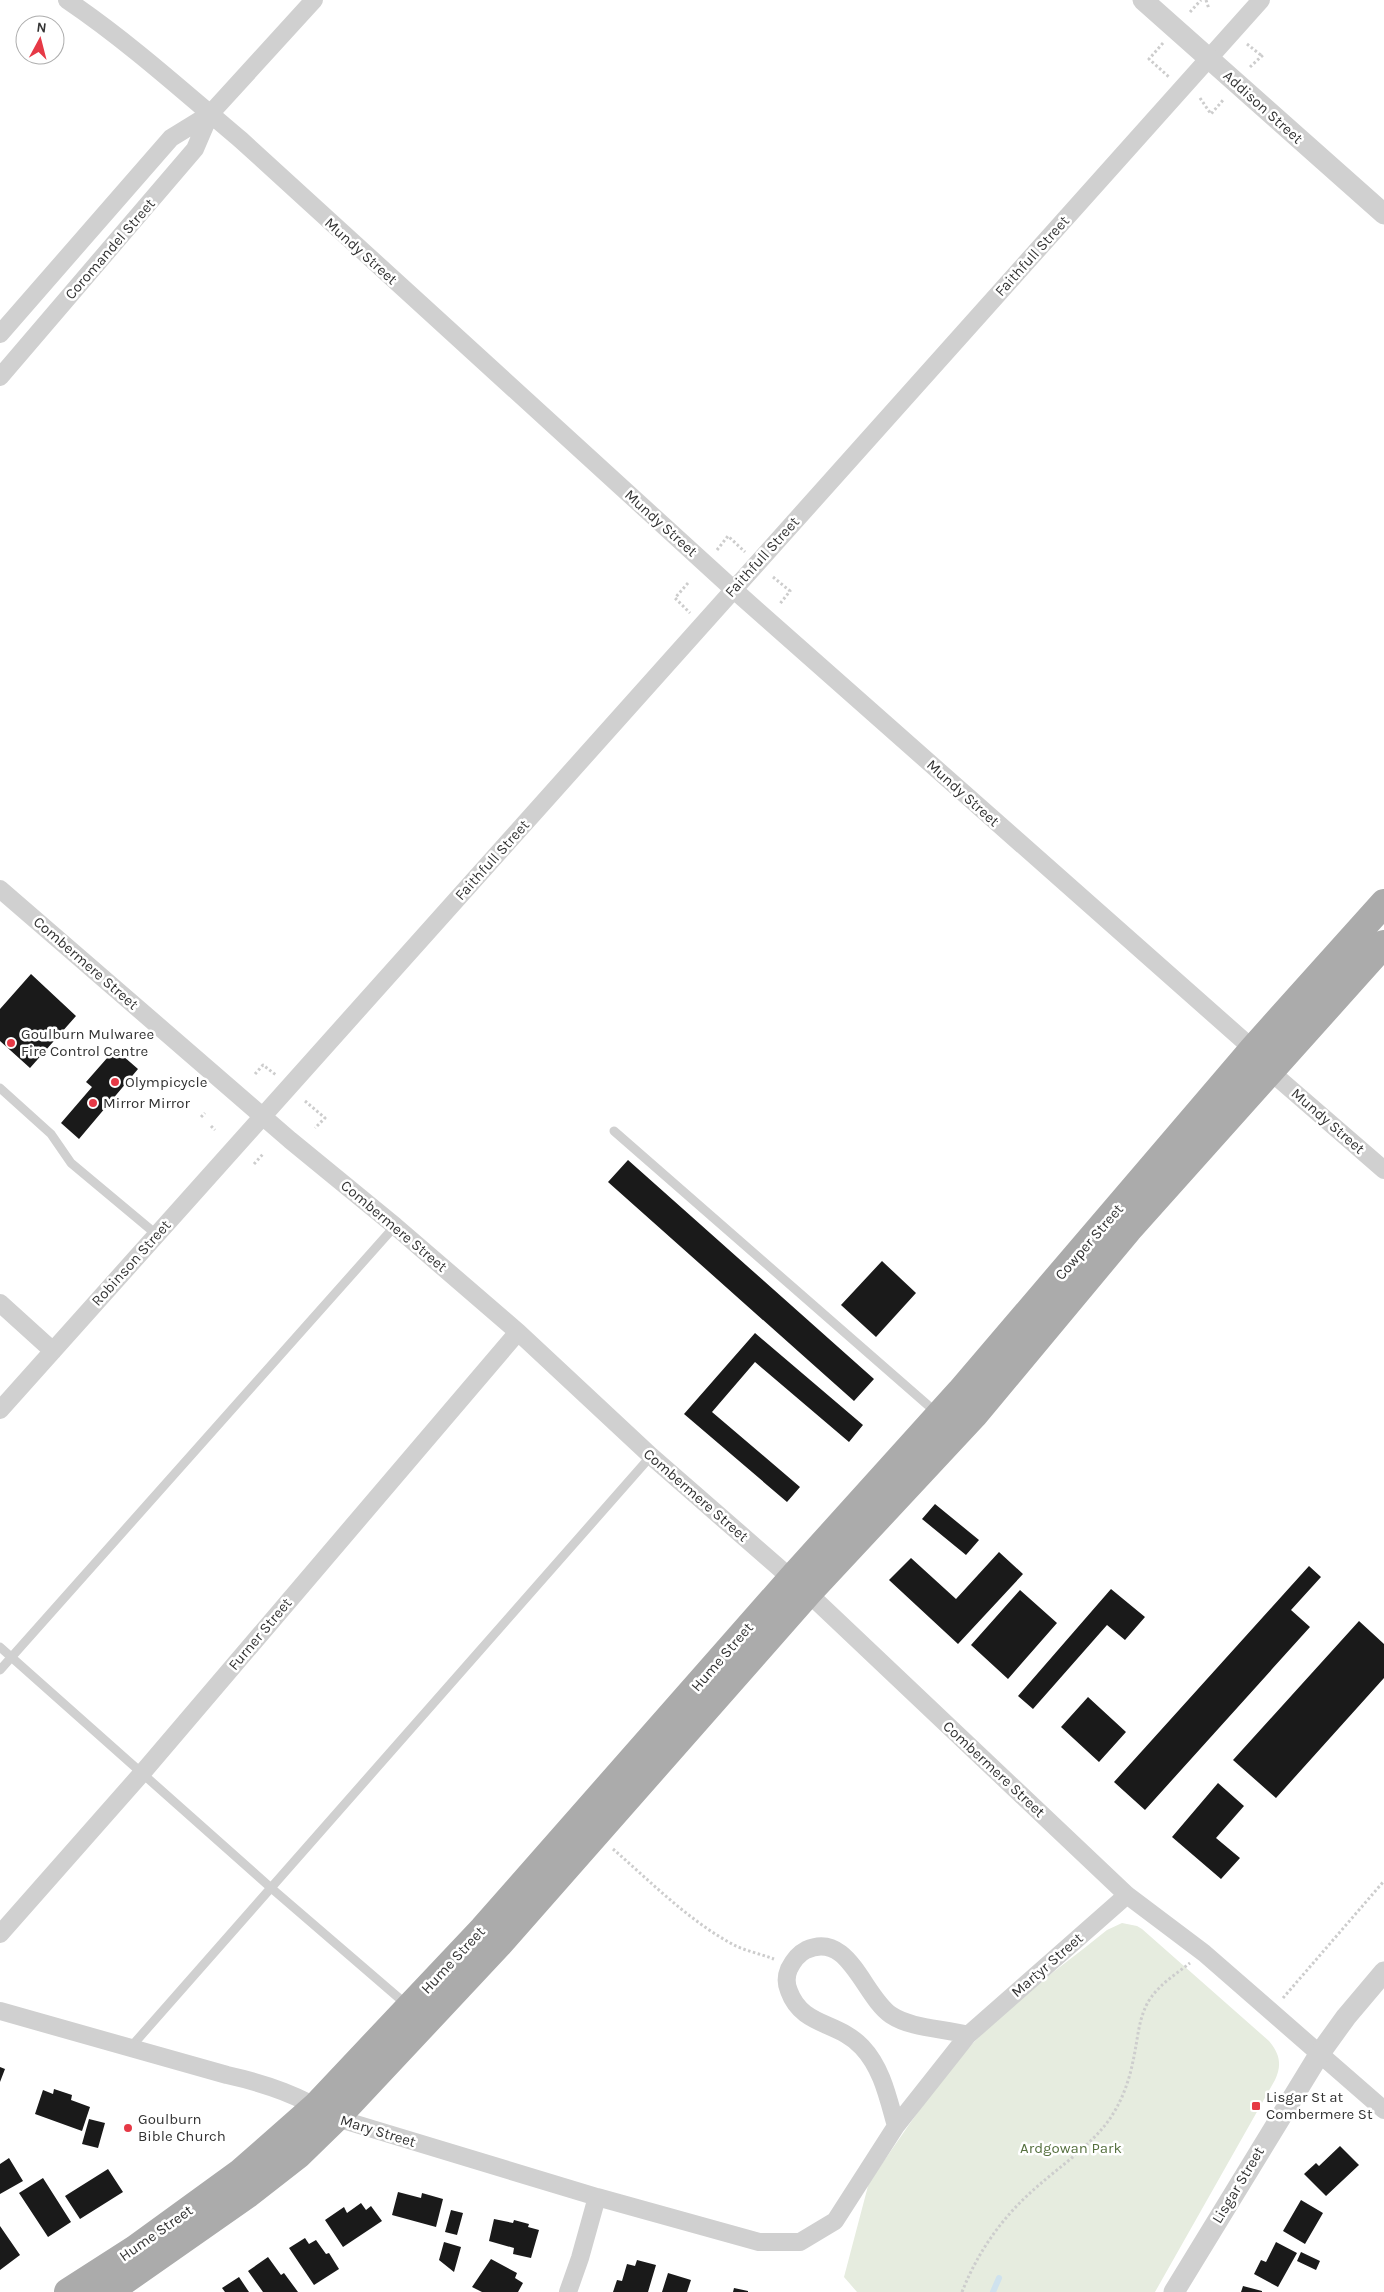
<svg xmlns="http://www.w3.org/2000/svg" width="1384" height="2292" font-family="Karla,sans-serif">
<rect width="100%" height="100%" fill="#fff"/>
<path fill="#e6ecdf" d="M1122,1923L1137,1926L1142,1929L1269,2041C1280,2054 1282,2065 1275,2080L1155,2292H857L844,2277L868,2186L874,2175C906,2130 937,2081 975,2041C1014,1999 1063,1966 1107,1930Z"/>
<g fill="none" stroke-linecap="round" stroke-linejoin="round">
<path stroke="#cfe2ee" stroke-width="6" d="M993,2292L999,2278"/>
</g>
<path fill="#1a1a1a" d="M31,974L76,1016L30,1068L0,1041V1009Z
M115,1049L138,1069L79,1139L61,1123L92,1087L86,1082Z
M628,1160L874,1379L854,1401L608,1182Z
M882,1261L916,1293L876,1337L841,1305Z
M755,1333L863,1425L849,1442L755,1362L712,1412L800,1487L787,1502L684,1414Z
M935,1504L979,1540L966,1555L922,1519Z
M999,1552L1023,1574L958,1644L889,1580L911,1558L956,1599Z
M1309,1566L1321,1577L1291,1610L1310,1627L1145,1810L1114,1782Z
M1111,1589L1145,1617L1125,1640L1107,1625L1033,1709L1018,1696Z
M1020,1590L1057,1623L1008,1679L971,1645Z
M1359,1621L1384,1644V1678L1276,1798L1233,1760Z
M1088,1697L1126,1732L1099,1762L1061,1727Z
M1218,1783L1244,1806L1216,1838L1240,1858L1221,1879L1172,1837Z
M0,2067L5,2069L0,2082Z
M54,2089L72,2095L71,2100L90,2107L82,2131L35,2114L43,2090L53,2094Z
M89,2119L105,2123L98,2148L82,2144Z
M1340,2146L1359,2165L1326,2196L1304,2174L1316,2163L1319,2166Z
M9,2158L23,2181L0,2194V2164Z
M108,2169L123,2192L80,2219L65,2196Z
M43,2178L71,2222L48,2237L19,2193Z
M398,2192L421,2198L422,2193L443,2199L436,2227L392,2215Z
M1301,2200L1323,2213L1305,2244L1283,2231Z
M361,2203L366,2210L371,2206L382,2221L343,2247L325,2220L344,2207L347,2213Z
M451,2210L463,2213L457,2235L445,2232Z
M494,2219L513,2223L514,2220L529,2224L528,2227L539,2230L531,2258L513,2254L514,2248L489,2241Z
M0,2226L20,2255L0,2270Z
M305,2238L309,2244L316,2240L326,2254L329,2253L339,2269L314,2285L289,2248Z
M444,2242L461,2247L454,2272L439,2260Z
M1276,2242L1297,2253L1278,2287L1254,2274L1261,2260L1266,2262Z
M1301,2252L1320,2261L1316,2270L1297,2261Z
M268,2257L281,2275L284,2273L298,2292H263L248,2271Z
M491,2259L517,2273L515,2278L523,2283L518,2292H482L472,2287Z
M637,2260L656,2265L648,2292H613L617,2280L622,2281L627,2264L635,2266Z
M668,2273L691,2280L687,2292H662Z
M239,2277L249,2292H225L222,2288Z
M1243,2286L1262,2291V2292H1241Z
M734,2288L748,2291V2292H733Z"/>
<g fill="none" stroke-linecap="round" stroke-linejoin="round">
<path stroke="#cdcdcd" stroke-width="3" stroke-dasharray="2.5 2.5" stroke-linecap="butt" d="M1206,0L1209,9
M1190,12L1201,0
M1163,43L1149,59L1169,77
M1247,44L1262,56
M1250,67L1264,54
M1200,98L1211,114L1224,99
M717,550L728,536L745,552
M773,577L790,591L779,605
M688,583L675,598L690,613
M255,1074L263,1065L276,1075
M305,1101L325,1118L315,1128
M201,1117L205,1113
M211,1126L215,1130
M254,1164L263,1154
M613,1849C651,1882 689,1921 734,1945C746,1951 761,1954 774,1959
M1283,1998L1384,1881
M962,2292C979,2249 1004,2215 1039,2185C1062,2165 1091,2145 1109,2120C1121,2103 1129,2082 1133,2061C1138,2040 1138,2017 1150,1999C1160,1984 1176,1974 1190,1963"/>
<path stroke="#d0d0d0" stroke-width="9" d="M0,1088L51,1134L71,1163L156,1234
M614,1131L938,1414
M0,1647L270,1887L407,2005
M0,1670L395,1226
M130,2048L651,1456"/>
<path stroke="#d0d0d0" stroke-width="18" d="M67,0C129,42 184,92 241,140L733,589L1253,1049
M0,334L171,138L210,114L314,0
M0,377L195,149L210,114
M0,889L290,1140L395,1226L518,1332L651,1456L808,1593L1127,1895L1204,1953L1384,2110
M1271,1072L1384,1170
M0,1303L53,1351
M0,1410L1261,0
M0,1934L143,1772L518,1332
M0,2011L227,2075C268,2084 300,2096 336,2118L597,2197L759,2242H800L835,2221L896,2126L968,2035L1127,1895
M896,2126C888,2098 882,2068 862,2047C838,2021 802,2027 789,1991C786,1984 786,1976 789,1969C793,1961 798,1954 806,1950C849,1930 863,1996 891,2015C912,2029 944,2028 968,2035
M568,2292L580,2258L597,2197"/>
<path stroke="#d0d0d0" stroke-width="21" d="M1143,0L1384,214
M1174,2292L1320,2053L1346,2017L1384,1972"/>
<path stroke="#ababab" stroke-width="28" d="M68,2292L135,2249L241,2172L316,2106L483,1929L792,1578L960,1392L1253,1049L1384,903
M108,2292L248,2194L298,2155L336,2118L499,1944L808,1593L974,1415L1128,1230L1384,944"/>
</g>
<g fill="#e63946" stroke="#fff" stroke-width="2">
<circle cx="11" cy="1043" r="5"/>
<circle cx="115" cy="1082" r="5"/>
<circle cx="93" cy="1103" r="5"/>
<rect x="1251" y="2101" width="10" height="10" rx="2.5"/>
<circle cx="128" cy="2128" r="5"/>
</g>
<g text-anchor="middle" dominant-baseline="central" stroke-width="5" stroke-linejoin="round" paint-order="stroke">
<g font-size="15" fill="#333" stroke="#fff">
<text transform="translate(1263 107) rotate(42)">Addison Street</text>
<text transform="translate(110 249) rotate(-49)">Coromandel Street</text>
<text transform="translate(361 251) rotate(42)">Mundy Street</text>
<text transform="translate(1032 256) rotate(-48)">Faithfull Street</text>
<text transform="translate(661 523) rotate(42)">Mundy Street</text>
<text transform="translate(762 557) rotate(-48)">Faithfull Street</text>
<text transform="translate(963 793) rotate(42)">Mundy Street</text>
<text transform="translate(492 860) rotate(-48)">Faithfull Street</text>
<text transform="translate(86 963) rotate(41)">Combermere Street</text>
<text transform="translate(1328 1121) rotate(41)">Mundy Street</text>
<text transform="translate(394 1226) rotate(40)">Combermere Street</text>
<text transform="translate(1089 1242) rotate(-49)">Cowper Street</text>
<text transform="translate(131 1263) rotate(-48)">Robinson Street</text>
<text transform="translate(696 1495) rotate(41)">Combermere Street</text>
<text transform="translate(260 1634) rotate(-50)">Furner Street</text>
<text transform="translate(722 1657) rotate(-49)">Hume Street</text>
<text transform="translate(994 1769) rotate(43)">Combermere Street</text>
<text transform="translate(453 1960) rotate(-47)">Hume Street</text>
<text transform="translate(1047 1965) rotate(-41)">Martyr Street</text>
<text transform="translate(378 2131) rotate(17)">Mary Street</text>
<text transform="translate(1238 2185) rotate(-59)">Lisgar Street</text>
<text transform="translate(156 2233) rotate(-35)">Hume Street</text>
</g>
<g font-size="15" fill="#333" stroke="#fff" text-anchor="start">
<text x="21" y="1034">Goulburn Mulwaree<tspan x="21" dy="17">Fire Control Centre</tspan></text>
<text x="125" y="1082">Olympicycle</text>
<text x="103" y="1103">Mirror Mirror</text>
<text x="1266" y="2097">Lisgar St at<tspan x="1266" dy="17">Combermere St</tspan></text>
<text x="138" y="2119">Goulburn<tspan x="138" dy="17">Bible Church</tspan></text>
</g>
<g font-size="15" fill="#56703f" stroke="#fff">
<text x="1071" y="2148">Ardgowan Park</text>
</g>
</g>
<g transform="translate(40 40) rotate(7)"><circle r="24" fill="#ffffff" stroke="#adadad"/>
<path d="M0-4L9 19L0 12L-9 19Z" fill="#e63946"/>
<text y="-8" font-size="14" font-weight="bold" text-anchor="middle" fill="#333333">N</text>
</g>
</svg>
